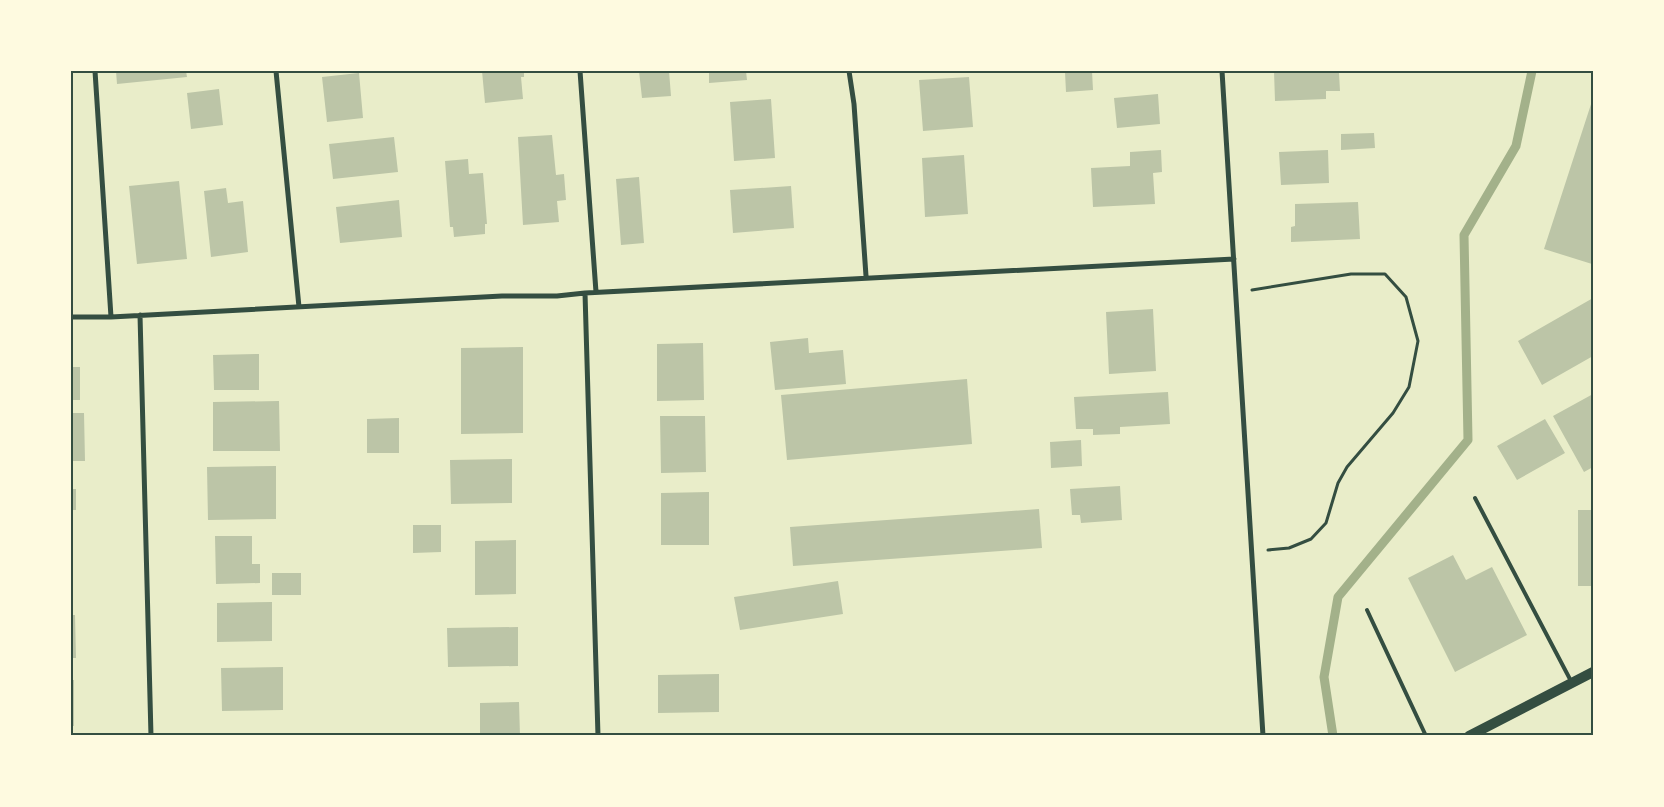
<svg xmlns="http://www.w3.org/2000/svg" width="1664" height="807" font-family="'Sofia Sans Condensed',sans-serif">
<rect width="100%" height="100%" fill="#e9edc9"/>
<g fill="none" stroke-linecap="round" stroke-linejoin="round">
<path stroke="#a3b18a" stroke-width="9" d="M1333,736L1324,677L1338,597L1468,440L1464,235L1516,146L1532,71"/>
</g>
<path fill="#bcc5a7" d="M116,71H186L187,77L117,84Z
M482,71H524V77H521L523,99L485,103Z
M639,71H669L671,96L642,98Z
M709,71H746L747,80L709,83Z
M1092,71L1093,90L1066,92L1065,72Z
M1274,71L1339,73L1340,91H1326V99L1275,101Z
M359,73L363,118L327,122L322,77Z
M969,77L973,127L923,131L919,80Z
M219,89L223,125L191,129L187,93Z
M1158,94L1160,124L1117,128L1114,98Z
M1593,98V261L1592,264L1544,249Z
M771,99L775,158L734,161L730,102Z
M1374,133L1375,148L1341,150V134Z
M552,135L556,175L564,174L566,200L557,201L559,222L523,225L518,137Z
M394,137L398,172L333,179L329,144Z
M1161,150L1162,172L1153,173L1155,204L1093,207L1091,168L1130,166V152Z
M1328,150L1329,183L1281,185L1279,152Z
M964,155L968,214L925,217L922,158Z
M468,159L469,174L483,173L487,224H485V234L454,237L453,227H450L445,161Z
M639,177L644,243L621,245L616,179Z
M179,181L187,259L137,264L129,186Z
M791,186L794,228L733,233L730,190Z
M226,188L228,203L243,201L248,252L211,257L204,191Z
M399,200L402,237L340,243L336,207Z
M1358,202L1360,239L1291,242V227L1295,226V204Z
M1593,298V356L1542,385L1518,341Z
M1153,309L1156,371L1109,374L1106,312Z
M808,338L809,353L843,350L846,384L775,390L770,342Z
M703,343L704,400L657,401V344Z
M523,347V433L461,434V348Z
M259,354V390H214L213,355Z
M71,367H80V400H71Z
M967,379L972,444L787,460L781,395Z
M1168,392L1170,424L1120,427V434L1093,435V429H1076L1074,397Z
M1593,394V467L1584,472L1553,416Z
M279,401L280,451H213V402Z
M71,413H84L85,461H71Z
M660,416H705L706,472L661,473Z
M399,418V453H367V419Z
M1545,419L1565,453L1517,480L1497,446Z
M1081,440L1082,466L1051,468L1050,442Z
M512,459V503L451,504L450,460Z
M276,466V519L208,520L207,467Z
M1120,486L1122,520L1081,523L1080,515H1072L1070,489Z
M71,489H76V510H71Z
M709,492V545H661V493Z
M1039,509L1042,548L793,566L790,527Z
M1578,510H1593V586H1578Z
M413,525H441V552L413,553Z
M215,536H252V564H260V583L216,584Z
M516,540V594L475,595V541Z
M1453,555L1466,580L1492,567L1527,635L1455,672L1408,578Z
M272,573H301V595H272Z
M838,581L843,614L740,630L734,597Z
M272,602V641L217,642V603Z
M71,615H75L76,658H71Z
M518,627V666L448,667L447,628Z
M283,667V710L222,711L221,668Z
M719,674V712L658,713V675Z
M71,680H74V726H71Z
M519,702L520,736H480V703Z"/>
<g fill="none" stroke-linecap="round" stroke-linejoin="round">
<path stroke="#344e41" stroke-width="3" d="M1252,290L1351,274H1385L1406,297L1418,341L1409,387L1393,413L1347,467L1338,483L1326,523L1311,539L1289,548L1268,550"/>
<path stroke="#344e41" stroke-width="4" d="M1475,498L1572,683
M1367,610L1426,736"/>
<path stroke="#344e41" stroke-width="5" d="M95,71L111,317
M276,71L299,307
M580,71L596,292
M849,71L854,104L866,276
M1222,71L1263,736
M585,293L598,736
M140,315L151,736
M71,317H111L502,296H557L585,293L1234,259"/>
<path stroke="#344e41" stroke-width="10" d="M1469,736L1593,672"/>
</g>
<rect width="1664" height="807" fill="none" stroke="#fefae0" stroke-width="145"/>
<rect x="72" y="72" width="1520" height="662" fill="none" stroke="#344e41" stroke-width="2"/>
</svg>
